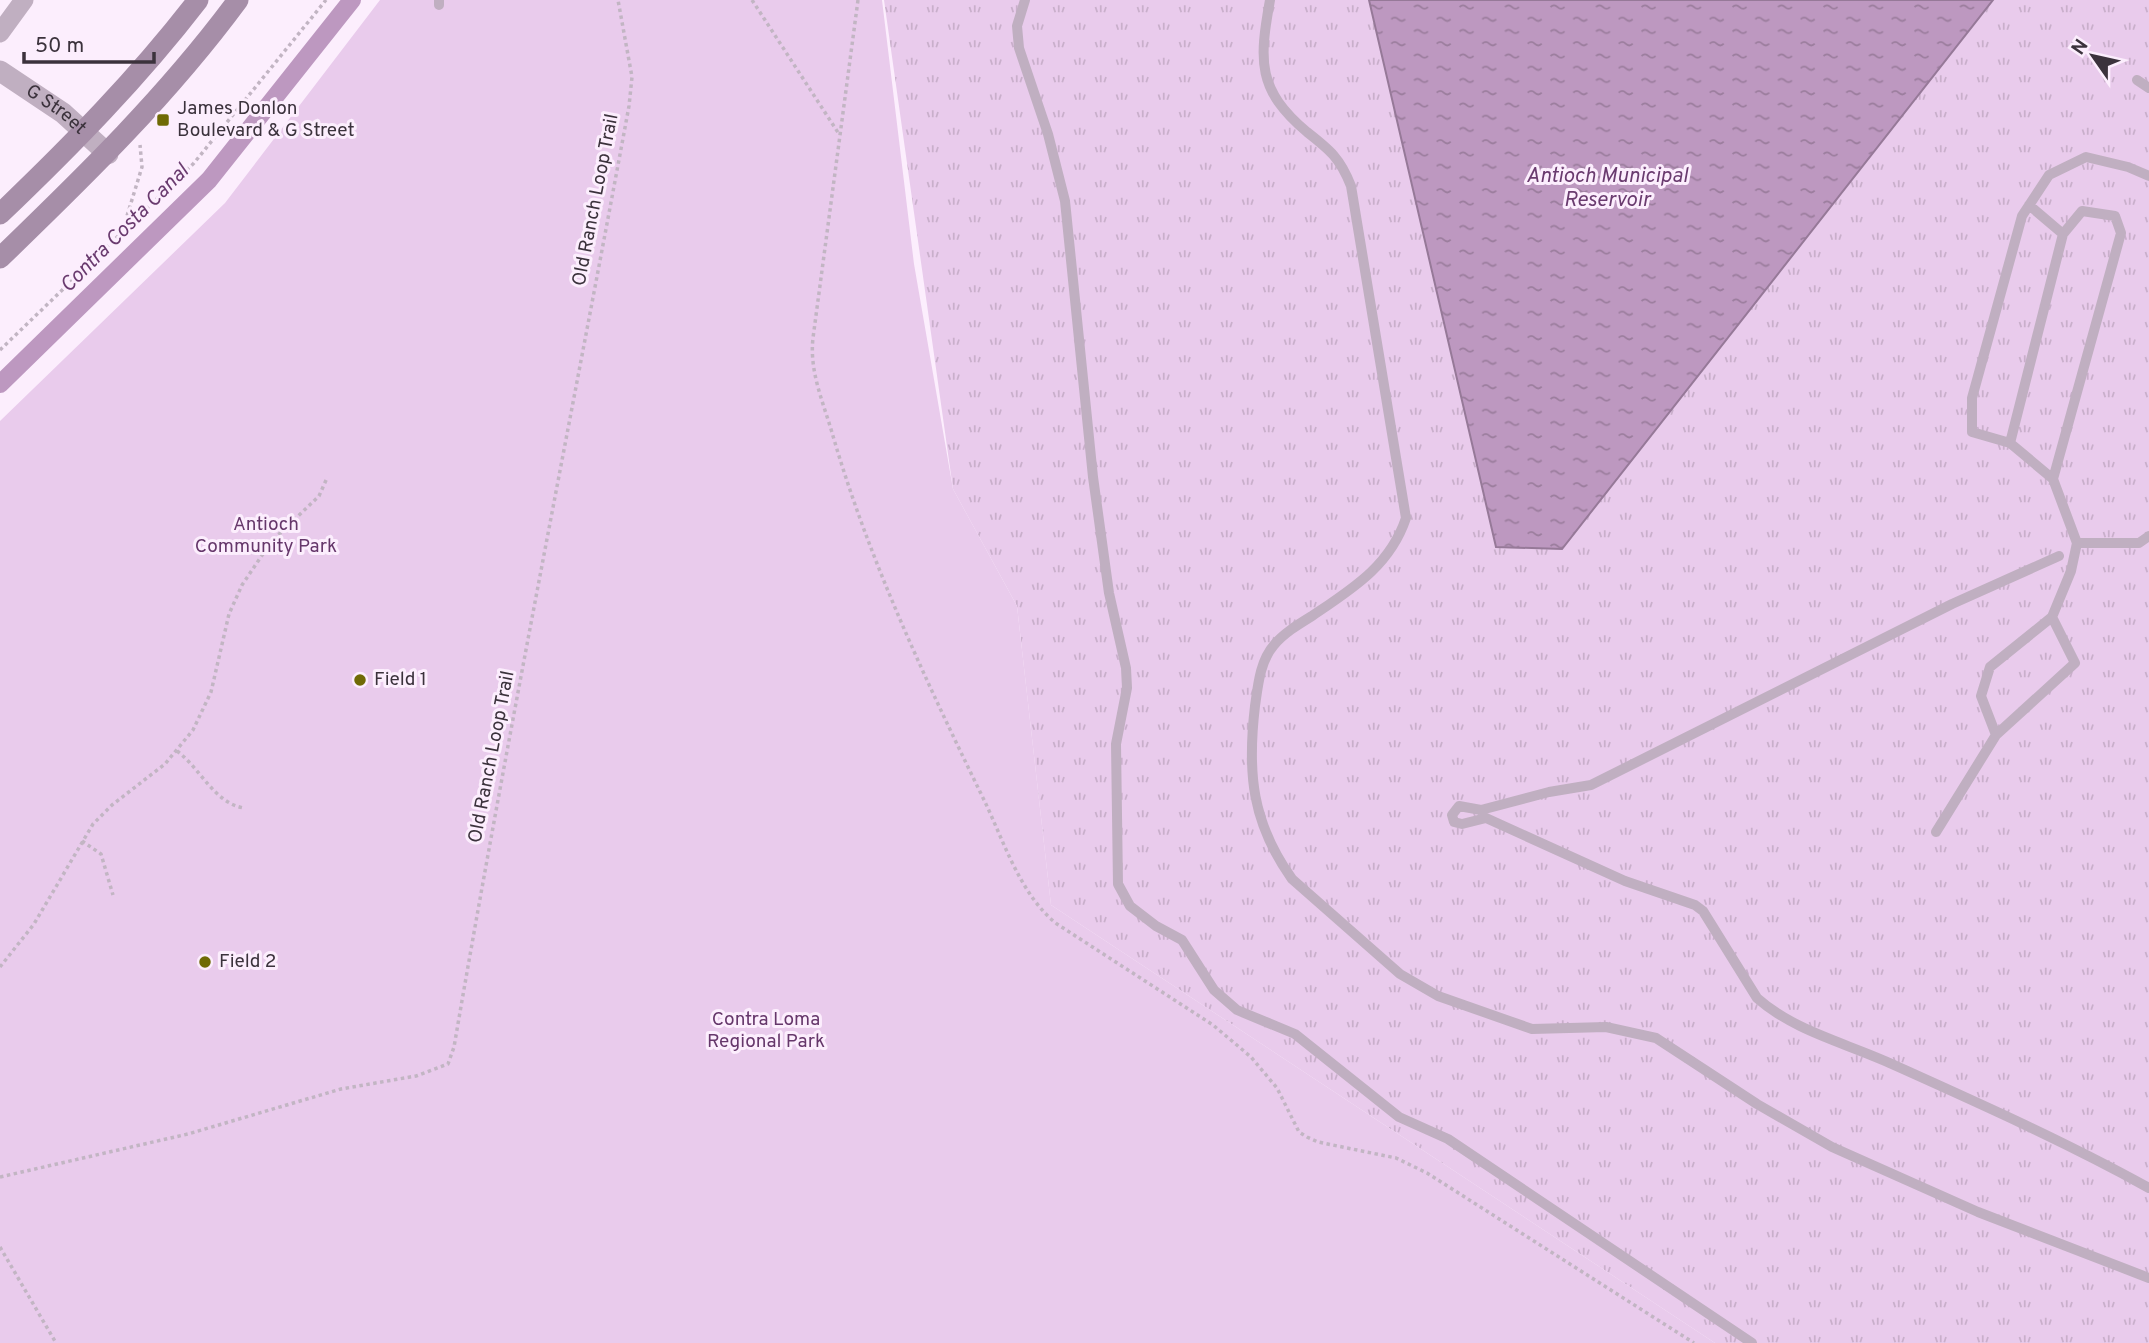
<svg xmlns="http://www.w3.org/2000/svg" width="2149" height="1343" font-family="Overpass,sans-serif">
<defs>
<pattern id="grass-tufts" width="24" height="20" patternUnits="userSpaceOnUse" patternTransform="scale(1.75)"><rect width="24" height="20" fill="#e9cbec"/><path d="M3 7l-1-3M5 7V3M7 7l1-3M15 17l-1-3M17 17v-4M19 17l1-3" fill="none" stroke="#c9afcb"/></pattern>
<pattern id="water-ripples" width="26" height="14" patternUnits="userSpaceOnUse" patternTransform="scale(1.75)"><rect width="26" height="14" fill="#bd98c0"/><path d="M2 4q2-2 4 0t4 0M15 11q2-2 4 0t4 0" fill="none" stroke="#9b7d9d"/></pattern>
</defs>
<rect width="100%" height="100%" fill="#fceefd"/>
<path fill="url(#grass-tufts)" d="M884,0H2149V1343H1715L1051,905L1017,606L953,489Z"/>
<path fill="#e9cbec" d="M380,0H882L914,264L953,489L1017,606L1051,905L1715,1343H0V421L225,203Z"/>
<path fill="url(#water-ripples)" stroke="#967998" stroke-width="2" d="M1369,0H1993L1562,549L1496,547Z"/>
<g fill="none" stroke-linecap="round" stroke-linejoin="round">
<path stroke="#bd98c0" stroke-width="18" d="M0,384L209,180L352,0"/>
<path stroke="#c2b5c3" stroke-width="3.5" stroke-dasharray="3.5 3.5" stroke-linecap="butt" d="M752,0L839,134
M858,0L813,338C809,372 824,404 833,436C870,563 927,683 985,802C1004,842 1021,896 1057,924L1213,1025L1251,1057L1277,1088L1299,1132L1307,1137L1318,1142L1396,1158L1427,1173L1694,1343
M123,229L142,167L140,145
M0,350L194,163L326,0
M177,751C201,769 214,803 244,808
M82,841L101,854L113,895
M0,967L34,924L93,824L112,805L165,764L193,730L211,692L229,614L242,585L271,542L319,496L327,478
M0,1177L188,1134L341,1089L416,1076L448,1064L454,1047C508,732 571,419 629,106L632,77L618,0
M0,1247L56,1343"/>
<path stroke="#c0afc1" stroke-width="10" d="M1025,0L1017,26L1019,48L1048,134L1065,201L1093,477L1109,593L1126,668L1127,688L1116,744L1118,884L1130,906L1156,926L1182,940L1214,990L1237,1010L1295,1034L1399,1117L1448,1139L1752,1343
M1270,0C1259,61 1257,90 1307,132C1330,150 1340,158 1351,186L1406,518C1390,566 1352,589 1312,616C1299,624 1284,633 1274,645C1260,661 1258,685 1255,706C1247,773 1252,823 1292,879L1400,974L1438,996L1532,1029L1606,1027L1656,1038L1757,1104L1832,1147L1978,1212L2149,1278
M439,5V0
M2137,80L2149,88
M2029,205L2063,234L2082,211L2115,216L2121,233L2053,479L2010,443L1972,432V398L2022,216L2049,175L2086,157L2128,167L2149,176
M2010,443L2063,234
M2077,543H2139L2149,536
M2059,556L1952,604L1591,785L1549,792L1481,810L1459,806L1452,815L1454,822L1462,824L1486,818L1625,881L1695,905L1703,911L1757,998C1793,1030 1842,1042 1885,1061C1974,1101 2064,1141 2149,1188
M1996,735L1981,696L1990,667L2052,617
M1936,832L1996,735L2075,663L2052,617L2071,571L2077,543L2053,479"/>
<path stroke="#c0afc1" stroke-width="19" d="M0,33L24,0"/>
<path stroke="#c0afc1" stroke-width="21" id="s1" d="M0,71L63,113L108,154"/>
<path stroke="#a68ea8" stroke-width="21" d="M0,214C71,146 138,78 198,0
M0,258C85,176 168,95 238,0"/>
</g>
<g fill="#6f6a05" stroke="#fceefd" stroke-width="2.5">
<rect x="156" y="113" width="14" height="14" rx="3.5"/>
<circle cx="360" cy="680" r="7"/>
<circle cx="205" cy="962" r="7"/>
</g>
<g text-anchor="middle" dominant-baseline="central" stroke-width="6" stroke-linejoin="round" paint-order="stroke">
<g font-size="19" fill="#3b323c" stroke="#fceefd" text-anchor="start">
<text x="177" y="109">James Donlon<tspan x="177" dy="22">Boulevard &amp; G Street</tspan></text>
<text x="374" y="680">Field 1</text>
<text x="219" y="962">Field 2</text>
</g>
<g font-size="19" fill="#3b323c" stroke="#fceefd">
<text stroke="none"><textPath href="#s1" startOffset="68">G Street</textPath></text>
<text transform="translate(596 200) rotate(-79)">Old Ranch Loop Trail</text>
<text transform="translate(492 757) rotate(-79)">Old Ranch Loop Trail</text>
</g>
<g font-size="19" fill="#66376b" stroke="#fceefd">
<text x="266" y="525">Antioch<tspan x="266" dy="22">Community Park</tspan></text>
<text x="766" y="1020">Contra Loma<tspan x="766" dy="22">Regional Park</tspan></text>
</g>
<g font-size="21" font-style="italic" fill="#6a3b6f" stroke="#fceefd">
<text x="1607" y="176">Antioch Municipal<tspan x="1607" dy="24">Reservoir</tspan></text>
<text transform="translate(125 229) rotate(-45)">Contra Costa Canal</text>
</g>
</g>
<g transform="translate(2093 56) rotate(304)" stroke="#fceefd" stroke-width="5" paint-order="stroke">
<path d="M0-5L12 26L0 18L-12 26Z" fill="#3b323c"/>
<text y="-10" font-size="19" font-weight="bold" text-anchor="middle" fill="#3b323c">N</text>
</g>
<path d="M24 52v10h130v-10" fill="none" stroke="#3b323c" stroke-width="3.5"/>
<text x="35" y="52" font-size="21" fill="#3b323c" stroke="#fceefd" stroke-width="5" paint-order="stroke">50 m</text>
</svg>
